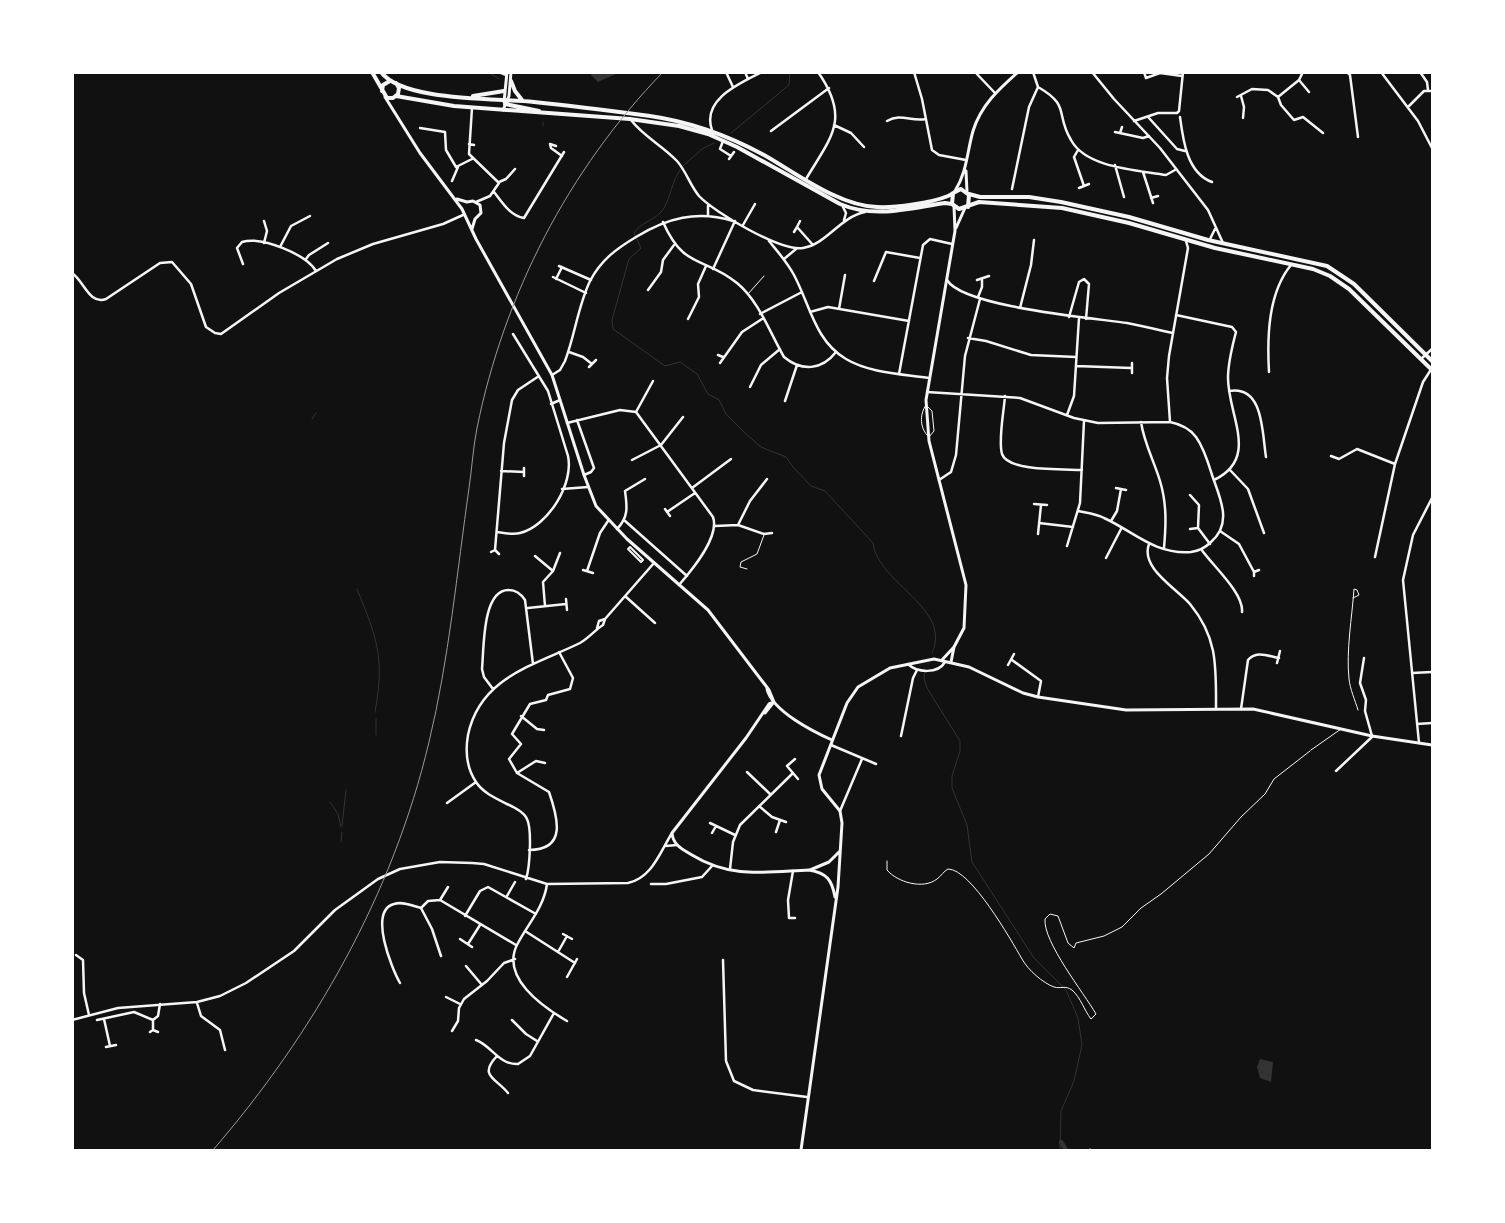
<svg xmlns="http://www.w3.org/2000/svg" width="1505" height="1223" font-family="Bitter,serif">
<rect width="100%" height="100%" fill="#111"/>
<path fill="#333" d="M592,73H616V74L598,82L591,75Z
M1260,1059L1273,1062L1271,1082L1260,1078L1257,1067Z"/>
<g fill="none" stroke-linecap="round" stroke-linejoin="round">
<path stroke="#333" stroke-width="1" d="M488,72L499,79
M543,126V122
M731,133L789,85L790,72
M683,166L702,149L714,143
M680,170C672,181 671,196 664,208C657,220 642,221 634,233L641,248L629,259L612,320L613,329L665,366L680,362L697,374L708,394L719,400L726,414L746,434L761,447L786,457L793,467L811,486L825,491L873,543C878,584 953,608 932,653
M312,419L316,413
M357,589C377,638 385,658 375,712
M928,664V663
M925,672L924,678L927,688L960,741V751L952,776V788L967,825L972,862L1034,958L1066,990L1078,1018L1082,1045L1074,1081L1061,1111L1060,1150
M376,719V735
M330,802L338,814L341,827
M342,826L346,790
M341,842L342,832"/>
<path stroke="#333" stroke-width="4.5" d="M1061,1142L1066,1150"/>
<path stroke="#f5f5f5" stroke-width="1" d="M748,294L764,276
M926,405L932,411L934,431L929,437C920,429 919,415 926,405Z
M747,569L740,567L741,562L757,554L764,535
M1353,598L1359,595L1357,590L1354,589C1352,618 1346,650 1349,679C1350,689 1355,700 1358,710
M1311,750L1341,729
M887,861V870C897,882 923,890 937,879C941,876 944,871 948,869C971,869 1011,940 1022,959C1028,970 1043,983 1054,987C1061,989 1065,985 1072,990C1081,998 1084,1010 1091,1019L1096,1014C1084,993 1043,942 1045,919L1050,914L1058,916L1068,943L1074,948L1076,943L1104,936L1122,927L1141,908L1161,894L1209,854L1241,817L1265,794L1274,779L1310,751
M1090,1149L1092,1150"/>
<path stroke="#f5f5f5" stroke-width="2" d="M630,547L643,560L641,562L628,549Z"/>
<path stroke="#f5f5f5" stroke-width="2.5" d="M499,72L506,75
M726,72L733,87
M745,72L748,79
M914,72L922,99L932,150L939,155L966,160
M975,72L995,93
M1033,72L1038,87C1071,106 1055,113 1071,140C1086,168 1137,170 1166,175L1175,170
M1092,72L1114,99L1160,148L1208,210L1223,243
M1144,72L1146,78L1160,73L1182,76
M1303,72L1299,80L1278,97L1281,105L1294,120L1303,117L1323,133
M1347,72L1350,75L1358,137
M1381,72L1418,121L1432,148
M1420,72L1427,82L1428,90
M1299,80L1309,92
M1241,96L1244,107L1243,118
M1237,97L1252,89L1268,90L1278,97
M1408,107L1424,91H1432
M472,108L469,154L499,183L490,196L476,202
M1180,117C1183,140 1187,173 1212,182
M1149,118L1177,149L1185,151
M631,120C644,137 662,145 677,161C686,171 690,185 699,196C714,212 781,252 803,248C827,244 840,217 865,212
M887,121C901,113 911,122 926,119
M1134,121L1158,113H1177L1179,111L1183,72
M834,125L851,133L864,147
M420,128L445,132L446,150L456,167L472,159
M712,130C701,99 741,83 762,72
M771,131L829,88
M1115,132L1143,138L1149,136
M1120,133L1122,127
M723,141L720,149L731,156
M469,144L474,145
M556,146L550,144L551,148L562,156
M1078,150L1074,157L1084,186
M729,159L734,152
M1115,165L1124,197
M1143,172L1153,203
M806,179C831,137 851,119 818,72
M452,181L458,167
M499,182L506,179L515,169
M1079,188L1089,184
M1012,189L1029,107L1038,87
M494,192C502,202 510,216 524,218L564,152
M1151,198L1158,196
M843,207L846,213L844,220
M708,216V205
M264,221L267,231L264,243
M800,221L797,227L813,245
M663,222C684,270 704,256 737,283C759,301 770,333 784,357C802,372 822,370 836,352
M743,225L755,204
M794,232L797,227
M1210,239L1215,229
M769,241C778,252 787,262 794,275C810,305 815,341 846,359C869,373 903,374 929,378
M280,247L291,226L310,216
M306,259L309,255L328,243
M784,259L796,249
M243,264L237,248L242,242C261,236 306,254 316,271
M559,266L591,280
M713,269L735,221
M72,273C84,281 89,305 106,299L160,263L172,262L191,284L206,327L215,333L221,334L279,293L337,259L373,244L443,224L463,215
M553,277L586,293
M556,279L562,267
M947,280C963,307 1093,318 1127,323C1143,326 1158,330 1173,333
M977,280L989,276
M874,281L886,252L920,258
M648,290L661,272L663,260L674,245
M978,297L982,287V280
M1020,308L1031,265L1034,240
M839,309L845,275
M810,312L828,307L909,321
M760,314L802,292
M1176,315L1232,327L1236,332C1232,347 1228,362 1228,378C1228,416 1260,458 1214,480
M1069,317L1079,282L1084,279L1089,284L1086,319
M688,319L699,297L698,284L706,266
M968,338L986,341L1031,355L1076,357
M569,352L583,357L592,364
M718,355L723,357
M1421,359L1432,349
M720,363L742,332L762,319
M1132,363V373
M1076,366L1131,368
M589,367L596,360
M1269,372C1267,337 1268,293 1291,265
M899,374L923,245L930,239L952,244
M552,375L560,370L565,361C575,335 578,306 590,281C601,260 616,249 636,237C667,218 697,210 733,221
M750,387L761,365L780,349
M1229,391C1264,385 1262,433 1266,457
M927,392L1020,398L1074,418L1098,423L1170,422C1180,424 1190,429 1196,437C1204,448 1208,462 1212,475C1220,498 1233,523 1211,542C1206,547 1199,551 1191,552C1155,555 1133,531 1104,518C1096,514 1087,513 1078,511
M1005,396C1004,411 998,440 1002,454C1008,472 1065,469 1082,470
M785,401L797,365
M551,404L560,400
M636,412L653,381
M1067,415L1074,396L1079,318
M577,420L594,468L591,472L584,475
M1141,422C1144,443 1154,461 1160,481C1167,504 1166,525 1164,548
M1170,422L1167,378L1169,356L1188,248L1186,241
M567,423L620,410L636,412L713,517C720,537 692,570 679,585
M1331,456L1339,459L1357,449L1395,464
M632,460L661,445L683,417
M1230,470L1248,489L1264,533
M501,471L524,472
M524,476V468
M939,480L951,472L956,455L965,356L980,299
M692,488L731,459
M1116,488L1126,490
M562,489L588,487
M1034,504L1047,505
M665,509L670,516
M667,512L695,493
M624,520L687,576
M1111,521L1117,511L1121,489
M1039,523L1073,527
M738,525L750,501L767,479
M715,526L738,525L764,534L772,533
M1198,528L1210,544
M617,529C629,517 627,506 625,491L645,479
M1190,529L1198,528L1199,505L1190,495
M1220,531L1239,544L1254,572
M497,532C504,533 513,535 520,533C548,526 574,484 568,456L548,391L513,334
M1038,534L1041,505
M1149,544C1140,568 1176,588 1190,604C1218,638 1216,667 1216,709
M1067,546L1080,503L1084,421
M1201,549C1212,565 1244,593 1242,612
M495,550L504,443L512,400L518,390L539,376
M491,552L495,550L499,554
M535,556L553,571
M1375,557L1395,464L1423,382L1432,368
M1106,558L1121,529
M583,570L593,573
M587,571L600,533L608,521
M1254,576V572L1259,570
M625,596L655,623
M566,599L567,610
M545,606L543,582L553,571L560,553
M528,608L566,604
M597,628L599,621L605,619L654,563
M1364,658L1360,683L1366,700L1365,711L1372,736
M1012,660L1041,681L1038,697
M1277,663L1280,651
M908,664C917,673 938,674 945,662
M1008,665L1014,654
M1412,673L1432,672
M493,689L484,677L482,669C484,649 482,589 509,590C516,590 521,594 525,600L533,664
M1241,709L1248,660C1256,650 1268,656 1279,658
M521,716L537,729L544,730
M1417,724L1432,723
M901,736L913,678L917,670
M1419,743L1403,580L1413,535L1432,498
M831,745L876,764
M795,759L787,766L798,779
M1336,771L1373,736
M747,772L770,794
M517,773L536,761L545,763
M447,803L476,782
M759,806L772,817L786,822
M840,811L862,759
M710,823L735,835
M776,832L780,820
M712,833L716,826
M665,846L677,845
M529,850C567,850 558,818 549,792L517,773L509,759L521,744L512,734L530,704L546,700L548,695L570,689L573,678L559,652
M730,869L733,842L740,825L793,773
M793,871L788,900L789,918H795
M526,879C530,867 532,829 527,819C521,805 488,801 476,782C466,767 465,752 468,735C480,677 535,665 580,643C589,638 595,630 603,625L605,619
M547,884C544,907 528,924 518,943C499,977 543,1007 567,1021
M651,884H666L702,877L712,866
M507,896L515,882
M440,900L448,887
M421,908L428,901L440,900L516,945
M421,908L432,929L441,956
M465,916L480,891L488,887L536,914
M525,931L575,963
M563,934L572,939
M460,939L472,947
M468,944L480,925
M558,952L567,936
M76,955L83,960L84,993L89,1015
M723,960L726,1061L734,1081L753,1090L807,1097
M466,966L482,985
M567,977L577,959
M400,983C392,969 368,911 394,904C403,901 413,906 421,908
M446,997L460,1004
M197,1003L201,1016L220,1030L225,1050
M104,1019L110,1046
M72,1020L118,1008L197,1002L220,996L246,983L294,951L335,910L378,879L400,869L440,862L472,863L484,864L547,884L628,883C652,878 660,852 672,833
M97,1020L134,1012L153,1020L158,1016L160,1004
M153,1020V1030
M512,1020L526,1034L537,1041
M452,1031L458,1021L459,1008L464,999L487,981L504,963L515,959
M150,1032L153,1030L158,1032
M476,1040C492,1046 499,1065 518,1064L530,1056L554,1013
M106,1047L116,1045
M497,1056C478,1076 496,1078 508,1093"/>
<path stroke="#f5f5f5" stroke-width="3" d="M504,102L507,72
M503,110L509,96L511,72
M966,171L967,192
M955,191C967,172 967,152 973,131C981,105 999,89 1018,72
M956,228L965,208
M942,660L954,647L964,628L966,585L929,441L926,400L955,231L954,206
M951,662L954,647"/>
<path stroke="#f5f5f5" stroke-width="3" d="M385,97L420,153L462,209L476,239L552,375L584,475L596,506L627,539L708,610L769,690L774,702
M457,199L467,202L473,201L480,205L481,213L475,219L472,229
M767,689C772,711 814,732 832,740
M774,702L769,704L746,738L672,833C673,845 682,849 692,855C731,879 766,872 809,870C827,873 832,880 835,897
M765,713L773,703
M810,870L829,862L840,851
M801,1150L838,887L842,823L840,811L822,789L819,775L847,703L858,687L890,668L934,659L969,667L1023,693L1038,697L1126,710L1253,709L1372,736L1432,745"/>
<path stroke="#f5f5f5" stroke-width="4" d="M372,72L387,98H393L398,94L399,88L396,83
M381,72C403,102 498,98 534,102C573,106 612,111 650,116C692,122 727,135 764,155C796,173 839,206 877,207C895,208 931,203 948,196C953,194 955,191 961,189L969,195L968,207
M511,81L515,91L522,100
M382,91L383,85L390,81
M396,96L454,106L630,119L679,126L708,134L737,147L840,204C875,219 910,208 945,203L952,204
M473,96L504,91
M505,104L539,111
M953,193L952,204L959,209L979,202L1062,208L1129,223L1215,248L1313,269L1330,276L1349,289L1432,370
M969,194L980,197H1029L1061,202L1129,217L1208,240L1327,266L1354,284L1432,361"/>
<path stroke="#9a9a9a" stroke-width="1" d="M213,1150C314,1033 393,894 429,742C449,659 457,572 469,488C472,468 473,448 477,428C504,295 568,170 663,72"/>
</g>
<rect width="1505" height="1223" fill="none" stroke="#ffffff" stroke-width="148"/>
</svg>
